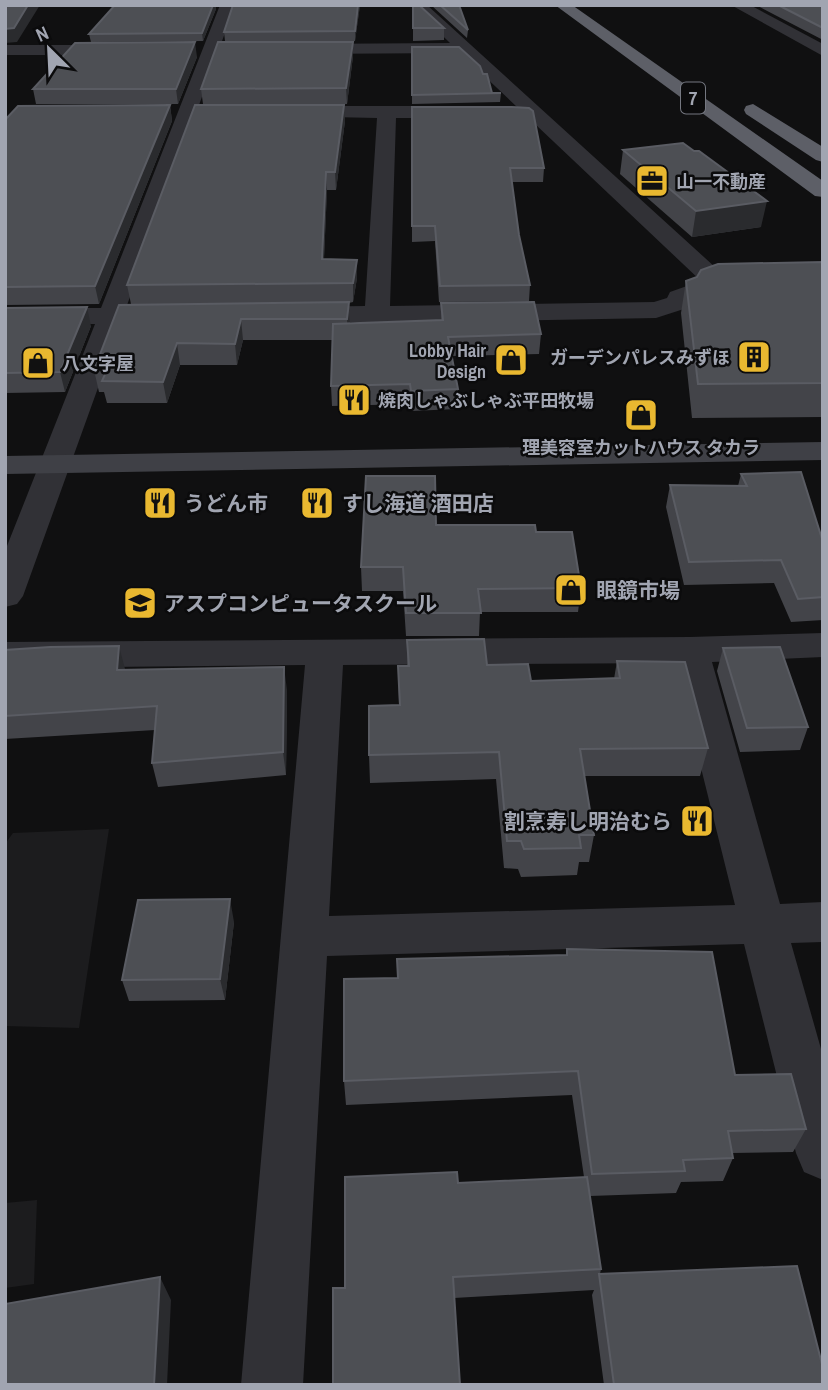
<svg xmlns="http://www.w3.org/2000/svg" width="828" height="1390" font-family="'Archivo Narrow','Noto Sans JP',sans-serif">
<rect width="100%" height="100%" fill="#101011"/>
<path fill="#1c1c1e" d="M109,829L79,1028L5,1026V844L13,833Z
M37,1200L34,1284L5,1288V1203Z"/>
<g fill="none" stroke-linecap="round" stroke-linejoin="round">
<path fill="#313136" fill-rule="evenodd" d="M220,5H235L126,308L177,311L181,316L177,321L121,324L23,596L17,604L5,607V551L95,324H5V308H101Z
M411,5H427L727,278L730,283L727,288L693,300L690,307L656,318L377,323L289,320L285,315L289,310L298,307L365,306L377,118L284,116L282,112L284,108L291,106H465L474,112L465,118H396L390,306L654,302L667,298L670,292L701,281L460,53L301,54L293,49L301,44L450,43Z
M731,5H750L823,44V56Z
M5,45H122L130,50L122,55H5Z
M823,633V657L712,662L780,904L823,902V942L791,943L823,1056V1180L804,1172L796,1153L744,944L327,956L303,1385H241L305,665L5,668V642L690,637ZM675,663L735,905L329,916L343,665Z"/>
<path fill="#3f4046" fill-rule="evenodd" d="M823,442V460L5,474V456Z"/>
<path fill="#5d5f67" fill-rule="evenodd" d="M555,5H572L823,181V197L815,196Z
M753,104L823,147V162L816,160L746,114L744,110L746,106Z"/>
</g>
<path fill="#434449" d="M115,5H215L216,9L203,41L91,42L89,34Z
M233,5H360L355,41H225L224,32Z
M413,5L444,28V40L413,41Z
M431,5H459L468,30L467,38Z
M756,5H823V40Z
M412,47L492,93H501L500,102L412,104Z
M353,56L347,104H203L201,89Z
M197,57L178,104H36L33,89Z
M170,105L172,121L99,304L5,305V120Z
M344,105L345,121L336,190H327L324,259L357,260V278L353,302L349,303L350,324L441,320V303L541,334L539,354L451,356L458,389L457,409L411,411L410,404L332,406L331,386L333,340H243L237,365H180L167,403H107L104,392H99L94,370L131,304L127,285Z
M412,107L544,168L543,182H512L519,235L530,285L529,301L439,302L435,241L412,242Z
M623,150L694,151L761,227L692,237L620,174Z
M823,262V417L692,418L681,313L686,281Z
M5,308L91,326L65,392L5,393Z
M741,474L823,542V620L791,622L774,583L684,585L666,507L670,485L738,486Z
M436,525L536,532L581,588L578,612H480L479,636H406L403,591H362L361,567Z
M407,640L487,665L531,681L614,679L617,661L708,748L700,776H584L594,835L589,862H579L577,875L521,877L518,869L504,868L496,779L370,783L369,755L399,705L398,666H407Z
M723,648L808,727L800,750L740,752L717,671Z
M5,650L125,670L287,690L286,775L158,787L152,763L155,730L5,739Z
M234,922L225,1000L129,1001L122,980Z
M567,949L806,1129L793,1152L732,1153L733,1158L723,1181L681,1182L676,1193L590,1196L601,1269L600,1274L823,1385H604L592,1295L594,1290L454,1298L345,1288L458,1183L584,1177L572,1095L346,1105L344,1081L398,978L566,955Z"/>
<path fill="#2a2b2e" d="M28,5H40L17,42L5,43V29Z
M213,5H215L216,9L203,41L202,33Z
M358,5H360L355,41V31Z
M195,42L197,57L178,104L176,89Z
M353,42V56L347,104L346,88Z
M170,105L172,121L99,304L95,286Z
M344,105L345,121L336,190L335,172Z
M326,172L327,190L323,278L322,259Z
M767,201L761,227L692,237L696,211Z
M357,260V278L353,302V283Z
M349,302L350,323L348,340L347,319Z
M87,307L91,326L65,392L60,372Z
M241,319L243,340L237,365L235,344Z
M177,343L180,365L167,403L163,382Z
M119,646L125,669L117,670Z
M284,667L287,690L286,775L283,752Z
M230,899L234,922L225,1000L220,979Z
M160,1277L171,1300L167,1385H154Z"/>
<path fill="#4d4f54" stroke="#5a5c63" stroke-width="2" d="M5,5H28L14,28L5,29Z
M115,5H213L202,33L89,34Z
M233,5H358L355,31L224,32Z
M413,5H419L444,28H413Z
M440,5H459L468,30Z
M778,5H823V28Z
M195,42L176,89H33L75,43Z
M218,42H353L346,88L201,89Z
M412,47H459L480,66L483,74H487L492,93H501L412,95Z
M170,105L95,286L5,287V120L18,106Z
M195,105H344L335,172H326L322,259L357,260L353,283L127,285Z
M412,107H512L529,108L533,111L544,168H510L519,235L530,285L440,286L435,226H412Z
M683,143L694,151H699L767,201L696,211L623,150Z
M823,262V383L698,384L686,281L697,277L701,270L718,264Z
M349,302L347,319H241L235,344L177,343L163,382L102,381L107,370H94L119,305Z
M534,302L541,334L448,337L458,389L411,391L410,384L331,386L333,324L443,320L441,303Z
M87,307L60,372L5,373V308Z
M801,472L823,542V597L798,599L781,560L689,562L670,485L747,486L741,474Z
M366,476H435L436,525H535L536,532H572L581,588L478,589L481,613H406L403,567H361Z
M484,639L487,665L528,664L531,681L620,678L617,661L685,662L708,748L580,749L594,835H579L581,848L524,849L521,841H507L499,752L369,755V706L400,705L398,666H409L407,640Z
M119,646L117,670L284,667L283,752L152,763L157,706L5,716V650L50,647Z
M780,647L808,727L747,728L723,648Z
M230,899L220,979L122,980L138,900Z
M567,949L712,952L735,1075L791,1074L806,1129L728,1131L733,1158L683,1160L685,1171L592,1174L578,1071L344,1081V979L398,978L397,959L567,955Z
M457,1172L458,1183L587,1177L601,1269L453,1277L460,1385H333V1288H345V1177Z
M797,1266L823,1368V1385H614L599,1274Z
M160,1277L154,1385H5V1304Z"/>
<defs>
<symbol id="office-square" viewBox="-11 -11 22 22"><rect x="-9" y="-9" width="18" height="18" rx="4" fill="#e9b830" stroke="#0b0b0c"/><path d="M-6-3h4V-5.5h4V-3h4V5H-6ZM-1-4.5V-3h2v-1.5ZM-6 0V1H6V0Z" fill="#111"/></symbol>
<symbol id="building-square" viewBox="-11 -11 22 22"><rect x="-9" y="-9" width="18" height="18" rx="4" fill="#e9b830" stroke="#0b0b0c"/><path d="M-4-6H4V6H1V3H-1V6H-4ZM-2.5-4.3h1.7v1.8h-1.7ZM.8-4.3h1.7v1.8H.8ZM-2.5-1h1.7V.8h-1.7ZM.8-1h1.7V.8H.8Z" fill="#111"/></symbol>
<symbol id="shop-square" viewBox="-11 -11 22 22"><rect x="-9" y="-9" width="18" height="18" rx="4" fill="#e9b830" stroke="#0b0b0c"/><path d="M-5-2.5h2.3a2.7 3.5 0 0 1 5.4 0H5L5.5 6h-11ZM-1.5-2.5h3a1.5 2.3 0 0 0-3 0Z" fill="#111"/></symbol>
<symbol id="restaurant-square" viewBox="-11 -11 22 22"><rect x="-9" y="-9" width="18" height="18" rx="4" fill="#e9b830" stroke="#0b0b0c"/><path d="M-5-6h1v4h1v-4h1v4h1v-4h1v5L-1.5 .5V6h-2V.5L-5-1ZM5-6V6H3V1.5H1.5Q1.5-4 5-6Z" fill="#111"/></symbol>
<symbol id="school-square" viewBox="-11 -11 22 22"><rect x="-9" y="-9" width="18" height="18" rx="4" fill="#e9b830" stroke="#0b0b0c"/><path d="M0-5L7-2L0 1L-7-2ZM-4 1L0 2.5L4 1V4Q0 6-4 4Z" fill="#111"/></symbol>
</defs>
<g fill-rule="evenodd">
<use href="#office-square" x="633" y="162" width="38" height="38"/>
<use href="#building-square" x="735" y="338" width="38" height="38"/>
<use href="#shop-square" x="492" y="341" width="38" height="38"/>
<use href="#shop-square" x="19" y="344" width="38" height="38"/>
<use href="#restaurant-square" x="335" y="381" width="38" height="38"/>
<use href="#shop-square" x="622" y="396" width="38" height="38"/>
<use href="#restaurant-square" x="141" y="484" width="38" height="38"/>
<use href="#restaurant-square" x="298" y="484" width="38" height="38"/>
<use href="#shop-square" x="552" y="571" width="38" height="38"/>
<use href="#school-square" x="121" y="584" width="38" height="38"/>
<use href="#restaurant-square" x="678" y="802" width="38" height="38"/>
</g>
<g text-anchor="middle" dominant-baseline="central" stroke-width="5" stroke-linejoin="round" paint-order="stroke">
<g font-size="18" font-weight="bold" fill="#a1a5b1" stroke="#0b0b0c" text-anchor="start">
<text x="676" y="181">山一不動産</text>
<text x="486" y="350" text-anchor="end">Lobby Hair<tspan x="486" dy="21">Design</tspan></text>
<text x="730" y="357" text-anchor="end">ガーデンパレスみずほ</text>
<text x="62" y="363">八文字屋</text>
<text x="378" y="400">焼肉しゃぶしゃぶ平田牧場</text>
<text x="641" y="447" text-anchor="middle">理美容室カットハウス タカラ</text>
</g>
<rect fill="#0b0b0c" stroke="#747780" stroke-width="2" x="681" y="82.5" width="24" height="31" rx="5"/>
<g font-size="19" font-weight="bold" fill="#a1a5b1">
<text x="693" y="98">7</text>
</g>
<g font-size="21" font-weight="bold" fill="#a1a5b1" stroke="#0b0b0c" text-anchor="start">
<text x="184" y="503">うどん市</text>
<text x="342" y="503">すし海道 酒田店</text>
<text x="596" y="590">眼鏡市場</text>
<text x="164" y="603">アスプコンピュータスクール</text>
<text x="672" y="821" text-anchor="end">割烹寿し明治むら</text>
</g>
</g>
<rect width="828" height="1390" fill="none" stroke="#a1a5b1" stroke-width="14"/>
<g transform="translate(49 49) rotate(336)" stroke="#0b0b0c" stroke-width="5" paint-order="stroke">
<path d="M0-5L12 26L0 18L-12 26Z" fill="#a1a5b1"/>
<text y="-10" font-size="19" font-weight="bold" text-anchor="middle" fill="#a1a5b1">N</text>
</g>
</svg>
